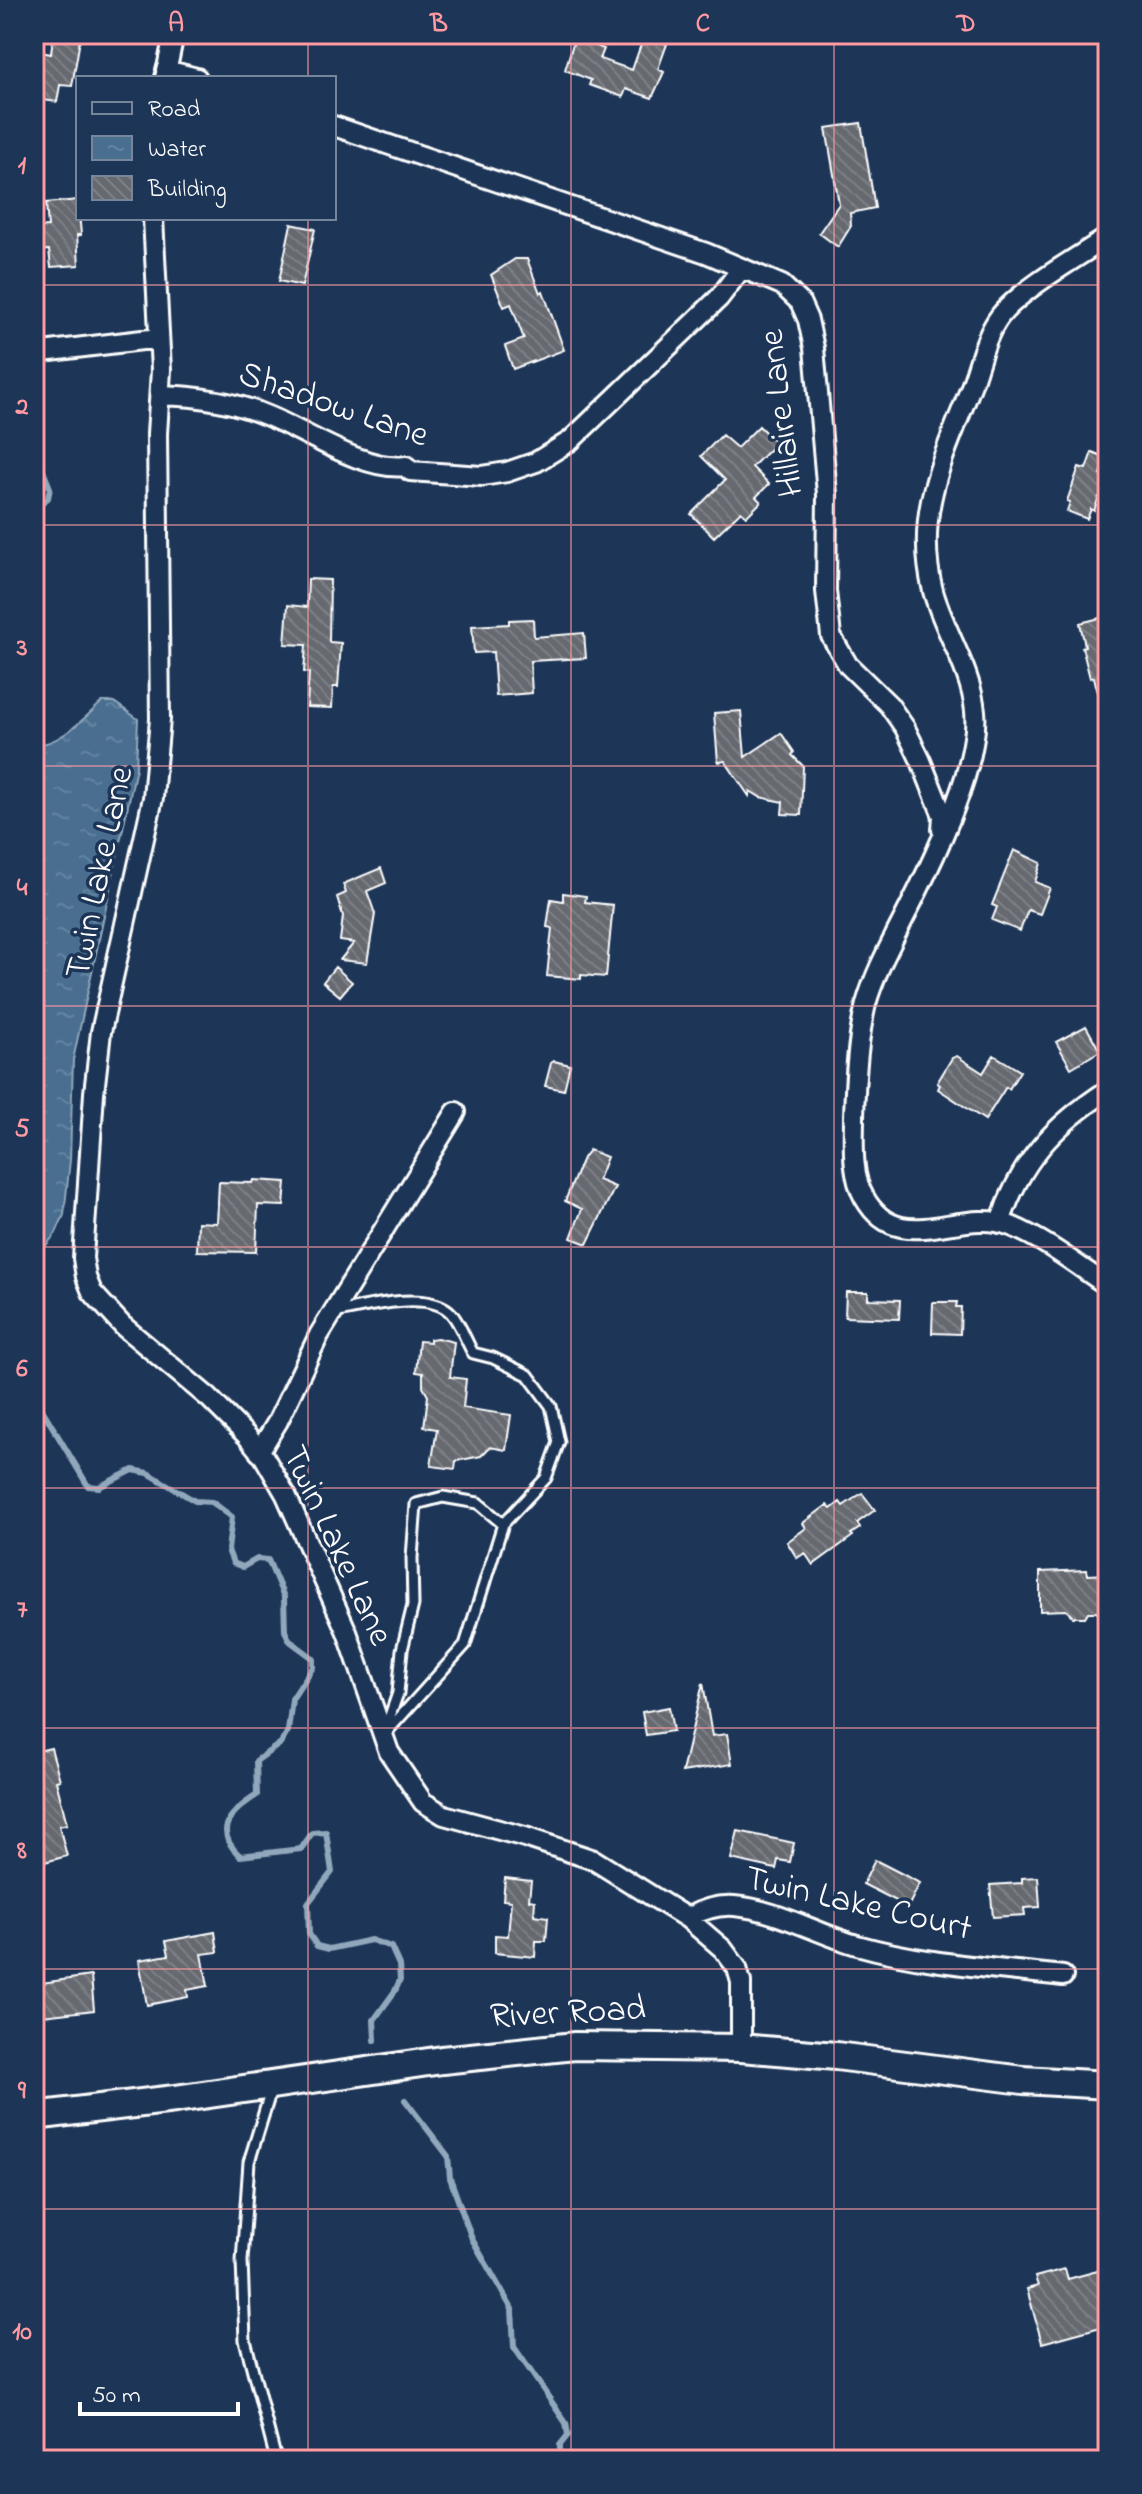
<svg xmlns="http://www.w3.org/2000/svg" width="1142" height="2494" font-family="'Indie Flower',sans-serif">
<defs>
<pattern id="water-ripples" width="26" height="14" patternUnits="userSpaceOnUse" patternTransform="scale(2)"><rect width="26" height="14" fill="#486e90"/><path d="M2 4q2-2 4 0t4 0M15 11q2-2 4 0t4 0" fill="none" stroke="#6384a1"/></pattern>
<pattern id="building-back-hatch" width="6" height="6" patternUnits="userSpaceOnUse" patternTransform="scale(2)"><rect width="6" height="6" fill="#666970"/><path d="M-1 5l2 2M0 0l6 6M5-1l2 2" fill="none" stroke="#7d8085"/></pattern>
</defs>
<rect width="100%" height="100%" fill="#1d3557"/>
<filter id="ink" filterUnits="userSpaceOnUse"><feTurbulence type="fractalNoise" baseFrequency=".0125" numOctaves="2"/><feDisplacementMap in="SourceGraphic" scale="16" xChannelSelector="R" yChannelSelector="G"/><feConvolveMatrix kernelMatrix="1 2 1 2 8 2 1 2 1" color-interpolation-filters="sRGB"/></filter>
<g filter="url(#ink)">
<path fill="url(#water-ripples)" stroke="#91a8bc" stroke-width="2" d="M102,702H114L138,719L136,768L73,1060L70,1160L64,1215L56,1233L44,1248L34,1246V745C60,745 84,718 102,702Z"/>
<g fill="none" stroke-linecap="round" stroke-linejoin="round">
<path stroke="#91a8bc" stroke-width="6" d="M34,449L50,488L48,498L34,509
M34,1396L88,1486L99,1487L133,1470L148,1473L195,1501L212,1502L232,1517L228,1550L233,1563L243,1567L257,1559L268,1560L284,1597L285,1631L290,1641L313,1658V1667L292,1699L288,1731L281,1743L256,1761L257,1795C232,1811 211,1829 240,1856L301,1849L312,1833L326,1832L332,1872L308,1903L309,1934L317,1946L329,1949L371,1940L391,1947L399,1965L400,1980L395,1991L374,2020L375,2040
M405,2100L448,2156L450,2178L472,2239L512,2309L514,2347L566,2423L568,2435L560,2445V2460"/>
</g>
<path fill="url(#building-back-hatch)" stroke="#fff" stroke-width="2" d="M64,34H81L72,86L60,85L57,102L34,99L39,67H34L36,51L51,54L53,36L64,37Z
M644,36L667,44L658,69L664,72L652,98L626,89L623,97L589,85L591,80L565,70L575,37L604,49L600,59L632,70Z
M861,123L875,208L850,213L851,226L838,247L819,233L839,204L826,128Z
M78,200L81,235H77L79,265L51,267L49,250L34,251V228L48,227L46,203Z
M291,224L315,229L302,286L279,281Z
M515,259H527L540,293L543,291L564,350L513,369L505,346L524,339L511,304L504,307L491,275Z
M759,426L776,443L752,467L769,484L756,497L761,502L747,516L741,511L714,537L691,514L725,480L701,456L722,435L737,448Z
M1092,452L1107,458L1101,474L1108,477V485L1103,498L1099,497L1094,511L1091,509L1087,519L1067,511L1070,502L1067,501L1079,467L1086,469Z
M308,579L330,580L329,642L341,643L338,687H333L332,708L307,707L309,673L304,672L306,645L285,644L288,605L307,607Z
M1108,616V708L1102,709L1094,677L1090,678L1082,647L1085,646L1080,623Z
M533,619L534,637L584,633L586,658L530,661L532,693L496,696L493,652L474,653L472,626L509,624V620Z
M741,711L745,757L781,733L794,752L792,755L803,766L801,815L782,814L783,802L760,797L750,791L749,796L725,761L718,762L714,713Z
M1014,850L1041,863L1035,882L1050,888L1040,914L1028,910L1020,931L992,920L997,907L992,905Z
M381,868L386,883L367,891L375,914L367,963L340,960L354,943L340,941L343,916L337,897L346,893L343,884Z
M563,893L586,896L585,902L613,905L606,977L581,975V979L547,976L552,928L547,927L551,899L563,901Z
M335,967L352,982L340,996L323,982Z
M1086,1026L1100,1051L1071,1068L1056,1042Z
M994,1055L1020,1071L1009,1089L1006,1087L985,1120L938,1089L940,1085L937,1083L952,1058L957,1056L983,1073Z
M554,1061L570,1065L564,1090L545,1086L551,1063Z
M589,1150L607,1157L598,1180L615,1187L587,1244L571,1238L582,1209L565,1201L583,1158Z
M254,1180L286,1182L284,1206L258,1205L256,1252L197,1251L198,1222L217,1223L219,1182L253,1183Z
M846,1292H868V1299L900,1300L899,1319L845,1317Z
M933,1302H957L956,1307H961L960,1334L932,1333Z
M437,1338L454,1342L450,1377L466,1379L463,1408L511,1415L506,1450L490,1447L481,1456L456,1461L455,1469L431,1466L437,1429L424,1427L428,1396L423,1387V1373L416,1372L419,1341L430,1342V1339Z
M862,1493L875,1510L857,1523L860,1528L851,1534L853,1536L813,1565L805,1553L797,1558L787,1542L806,1528L803,1523L827,1505L831,1509L840,1502L843,1506Z
M1087,1570L1088,1575L1108,1574V1612H1088L1085,1617H1073L1066,1610L1040,1611V1572Z
M703,1683L712,1736L727,1734L732,1764L682,1772Z
M669,1707L673,1731L646,1735L642,1712Z
M51,1748L60,1780L56,1781L67,1824L59,1826L67,1856L34,1865V1752Z
M738,1831L794,1843L790,1862L778,1860L776,1869L731,1859Z
M875,1860L920,1883L908,1907L863,1884Z
M1038,1877L1040,1907L1024,1908L1025,1915L993,1917L990,1885L1022,1883V1878Z
M505,1878L531,1881L529,1900L535,1901L534,1915L548,1917L546,1941H536L535,1957L495,1953V1935L508,1936L511,1901L503,1900Z
M215,1932L218,1952L202,1954L208,1986L187,1990L188,1997L147,2005L139,1960L169,1955L166,1941Z
M91,1976L94,2010L34,2017V1984Z
M1108,2268V2325L1042,2343L1027,2289L1038,2286L1035,2277L1065,2269L1068,2279Z"/>
<g fill="none" stroke-linecap="round" stroke-linejoin="round">
<defs>
<path id="service" d="M334,1313C363,1307 429,1289 451,1313C460,1323 466,1341 473,1353L493,1358L528,1375L551,1406L559,1442L546,1478L503,1524L465,1645L383,1736
M384,1733L398,1693L402,1650L413,1605L412,1558L416,1504L443,1497L478,1503L503,1524
M272,2087L249,2162L242,2261L245,2340L276,2460"/>
<path id="minor" d="M166,70L197,78
M165,78L174,34
M334,126L706,253L782,285L800,302L808,320L814,348L827,494L826,591L831,636L848,665L889,705L905,728L921,761L943,816L942,830
M153,218L161,370L157,434L160,719L153,798L101,1032L94,1093L83,1258L86,1277L92,1292L123,1326L209,1398L247,1436L264,1457L286,1495L347,1632L389,1752L423,1802L444,1815L525,1837L594,1860L687,1918L723,1949L737,1968L741,1982V2048
M1108,237C1078,257 1021,289 1000,316C985,336 980,362 972,384C945,456 913,511 933,591C944,631 971,669 975,711C977,731 971,757 965,777C951,823 929,869 907,912C892,942 875,972 866,1004C857,1041 855,1080 854,1117C854,1142 851,1174 864,1197C899,1260 960,1205 1011,1226C1045,1240 1077,1265 1108,1286
M34,353L159,338
M160,395C198,396 233,401 268,416C307,432 365,472 406,466L410,471L482,476L507,472L536,462L570,441L719,298L741,269
M1000,1223C1020,1161 1054,1125 1108,1090
M259,1452L278,1421L319,1335L456,1112
M687,1918C701,1910 718,1905 734,1906C776,1909 817,1934 857,1945C924,1964 994,1968 1063,1976"/>
<path id="secondary" d="M34,2116L175,2099L442,2060L575,2046L741,2048L836,2056L1023,2080L1108,2085"/>
</defs>
<use href="#service" stroke="#fff" stroke-width="15"/>
<use href="#minor" stroke="#fff" stroke-width="24"/>
<use href="#secondary" stroke="#fff" stroke-width="32"/>
<use href="#service" stroke="#1d3557" stroke-width="9"/>
<use href="#minor" stroke="#1d3557" stroke-width="18"/>
<use href="#secondary" stroke="#1d3557" stroke-width="26"/>
</g>
</g>
<path fill="none" stroke="#ff9aa2" stroke-width="2" stroke-opacity="0.55" d="M308,34V78M571,34V2460M834,34V2460M308,218V2460M34,285H1108M34,525H1108M34,766H1108M34,1006H1108M34,1247H1108M34,1488H1108M34,1728H1108M34,1969H1108M34,2209H1108"/>
<g text-anchor="middle" dominant-baseline="central" stroke-width="7" stroke-linejoin="round" paint-order="stroke">
<g font-size="36" fill="#fff" stroke="#1d3557">
<text transform="translate(333 406) rotate(19)">Shadow Lane</text>
<text transform="translate(783 413) rotate(-97)">Hillaire Lane</text>
<text transform="translate(101 873) rotate(-78)">Twin Lake Lane</text>
<text transform="translate(336 1546) rotate(65)">Twin Lake Lane</text>
<text transform="translate(858 1905) rotate(13)">Twin Lake Court</text>
<text transform="translate(568 2014) rotate(-3)">River Road</text>
</g>
</g>
<rect width="1142" height="2494" fill="none" stroke="#1d3557" stroke-width="88"/>
<rect x="76" y="76" width="260" height="144" fill="#1d3557" stroke="#77869a" stroke-width="2"/>
<rect x="92" y="102" width="40" height="12" fill="#1d3557" stroke="#77869a" stroke-width="2"/>
<text x="148" y="116" font-size="24" fill="#ffffff">Road</text>
<rect x="92" y="136" width="40" height="24" fill="url(#water-ripples)" stroke="#77869a" stroke-width="2"/>
<text x="148" y="156" font-size="24" fill="#ffffff">Water</text>
<rect x="92" y="176" width="40" height="24" fill="url(#building-back-hatch)" stroke="#77869a" stroke-width="2"/>
<text x="148" y="196" font-size="24" fill="#ffffff">Building</text>
<path d="M80 2402v12h158v-12" fill="none" stroke="#ffffff" stroke-width="4"/>
<text x="92" y="2402" font-size="24" fill="#ffffff" stroke="#1d3557" stroke-width="6" paint-order="stroke">50 m</text>
<rect x="44" y="44" width="1054" height="2406" fill="none" stroke="#ff9aa2" stroke-width="3"/>
<g font-size="26" text-anchor="middle" font-weight="bold" fill="#ff9aa2">
<text x="176" y="31">A</text>
<text x="439" y="31">B</text>
<text x="703" y="31">C</text>
<text x="966" y="31">D</text>
<text x="22" y="173">1</text>
<text x="22" y="414">2</text>
<text x="22" y="655">3</text>
<text x="22" y="895">4</text>
<text x="22" y="1136">5</text>
<text x="22" y="1376">6</text>
<text x="22" y="1617">7</text>
<text x="22" y="1858">8</text>
<text x="22" y="2098">9</text>
<text x="22" y="2339">10</text>
</g>
</svg>
